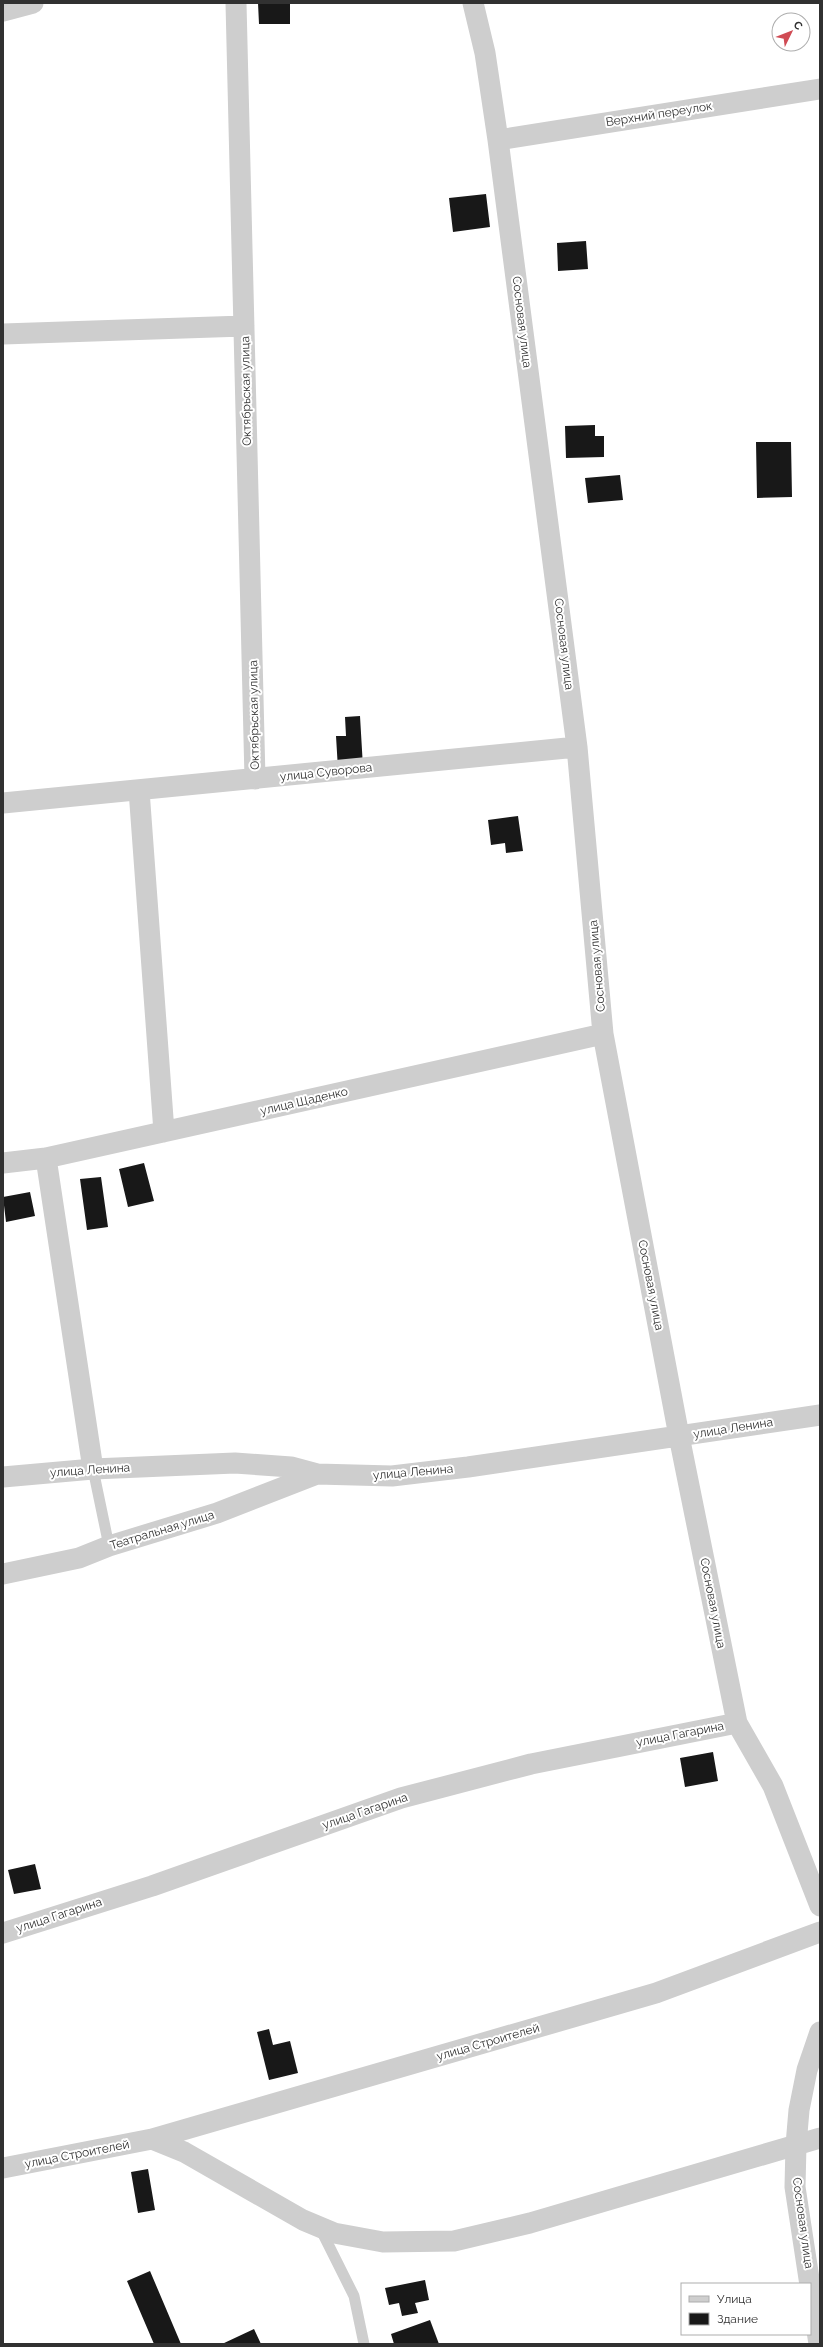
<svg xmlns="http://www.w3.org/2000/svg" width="823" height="2347" font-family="Raleway,sans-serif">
<rect width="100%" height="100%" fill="#fff"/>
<path fill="#181818" d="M258,3H290V24H259Z
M486,194L490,227L453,232L449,198Z
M586,241L588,269L558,271L557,243Z
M595,425V436H604V457L566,458L565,426Z
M756,442H791L792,497L757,498Z
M620,475L623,500L588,503L585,478Z
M360,716L363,767L338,769L336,736H346L345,717Z
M518,816L523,851L506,853L505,843L491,845L488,820Z
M144,1163L154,1201L128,1207L119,1169Z
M101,1177L108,1227L87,1230L80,1179Z
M30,1192L35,1216L6,1222L3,1197Z
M713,1752L718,1781L685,1787L680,1758Z
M35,1864L41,1889L14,1894L8,1870Z
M269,2029L273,2045L290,2041L298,2073L269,2080L257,2032Z
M148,2169L155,2210L138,2213L131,2172Z
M150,2271L181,2344H154L127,2281Z
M425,2280L429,2300L415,2303L418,2313L402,2316L399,2303L389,2305L385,2288Z
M430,2320L439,2344H394L391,2334Z
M254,2329L261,2344H222Z"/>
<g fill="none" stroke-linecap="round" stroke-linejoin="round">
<path stroke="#cecece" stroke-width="11" d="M93,1469L109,1546
M320,2228L354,2296L364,2344"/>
<path stroke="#cecece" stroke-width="21" d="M236,3L255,779
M473,3L485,53L498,140L577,747L603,1034L679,1436L737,1723L773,1786L820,1906
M3,11L33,3
M498,140L820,89
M3,334L244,326
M139,790L164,1132
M3,803L577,747
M46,1158L93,1469
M3,1163L46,1158L603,1034
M3,1477L93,1469L235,1463L291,1467L317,1474L392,1476L468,1467L820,1415
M3,1574L79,1558L109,1546L217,1513L317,1474
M3,1933L152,1886L401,1798L531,1764L737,1723
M152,2139L184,2152L303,2220L334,2233L383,2242L454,2241L530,2223L820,2138
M3,2168L152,2139L656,1993L820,1932
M819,2344L795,2187L796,2145L799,2110L807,2070L820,2032"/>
</g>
<g text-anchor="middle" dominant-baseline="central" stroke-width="4" stroke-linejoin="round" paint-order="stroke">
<g font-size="12" fill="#313131" stroke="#fff">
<text transform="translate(659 114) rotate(-9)">Верхний переулок</text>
<text transform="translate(522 322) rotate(83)">Сосновая улица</text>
<text transform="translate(246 391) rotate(-91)">Октябрьская улица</text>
<text transform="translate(564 644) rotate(83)">Сосновая улица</text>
<text transform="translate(254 715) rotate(-91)">Октябрьская улица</text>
<text transform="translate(326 772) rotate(-6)">улица Суворова</text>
<text transform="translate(597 966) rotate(-95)">Сосновая улица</text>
<text transform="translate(304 1101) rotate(-13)">улица Щаденко</text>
<text transform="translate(651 1285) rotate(79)">Сосновая улица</text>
<text transform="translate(733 1428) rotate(-9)">улица Ленина</text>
<text transform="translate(90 1470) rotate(-4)">улица Ленина</text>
<text transform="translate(413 1472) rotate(-5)">улица Ленина</text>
<text transform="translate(162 1530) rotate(-17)">Театральная улица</text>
<text transform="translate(713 1603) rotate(79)">Сосновая улица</text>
<text transform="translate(680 1734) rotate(-11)">улица Гагарина</text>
<text transform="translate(365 1811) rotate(-19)">улица Гагарина</text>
<text transform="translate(59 1915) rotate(-18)">улица Гагарина</text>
<text transform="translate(488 2042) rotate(-16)">улица Строителей</text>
<text transform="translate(77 2154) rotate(-11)">улица Строителей</text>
<text transform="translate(803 2223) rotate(82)">Сосновая улица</text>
</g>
</g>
<rect width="823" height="2347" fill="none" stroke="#313131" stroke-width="8"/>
<rect x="681" y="2283" width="130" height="52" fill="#ffffff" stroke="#adadad"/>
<rect x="689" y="2296" width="20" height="6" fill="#cecece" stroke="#adadad"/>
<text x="717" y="2303" font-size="12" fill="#313131">Улица</text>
<rect x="689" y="2313" width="20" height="12" fill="#181818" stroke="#adadad"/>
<text x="717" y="2323" font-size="12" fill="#313131">Здание</text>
<g transform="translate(791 32) rotate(47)"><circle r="19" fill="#ffffff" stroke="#adadad"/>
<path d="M0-3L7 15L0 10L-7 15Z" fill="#d04b54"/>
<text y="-6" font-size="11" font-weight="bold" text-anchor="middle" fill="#313131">С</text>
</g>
</svg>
